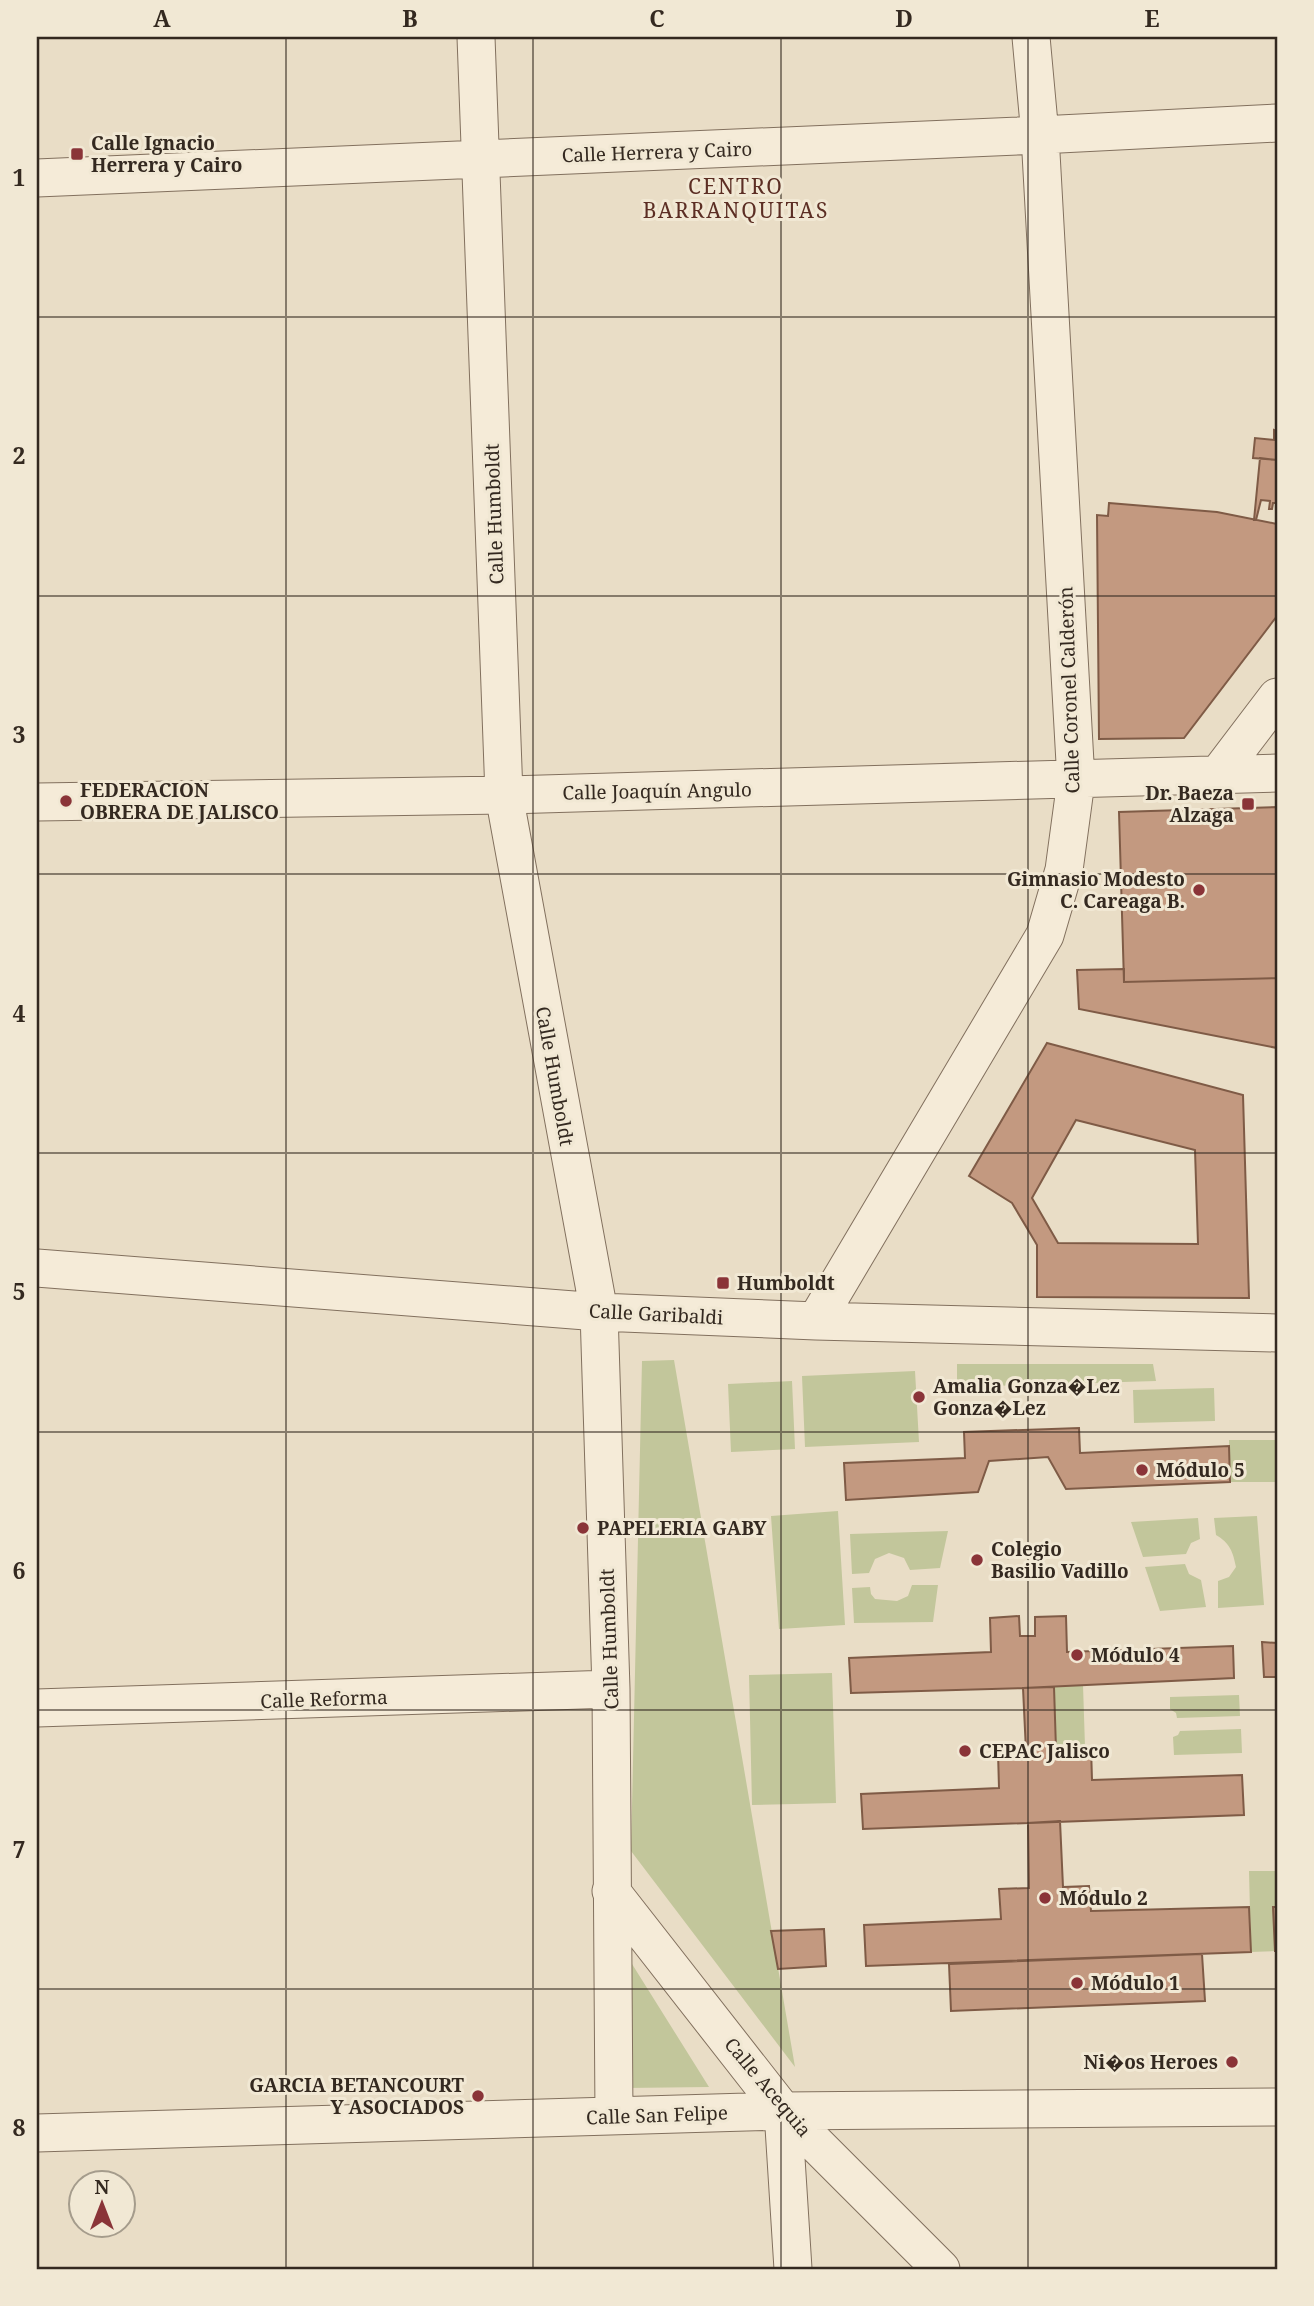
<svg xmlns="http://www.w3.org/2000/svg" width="1314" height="2306" font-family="'Noto Serif',serif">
<rect width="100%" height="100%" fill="#e9ddc6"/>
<path fill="#c2c69b" d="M674,1360L795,2067L631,1851L642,1361Z
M957,1364H1153L1156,1381L957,1387Z
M915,1371L919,1442L805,1447L802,1376Z
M792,1381L795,1449L731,1452L728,1384Z
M1214,1388L1215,1421L1134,1423L1133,1390Z
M1229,1440H1277V1482H1230Z
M838,1511L845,1625L779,1629L771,1516Z
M1257,1516L1264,1605L1218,1608V1581L1229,1577L1236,1567C1233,1552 1230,1543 1216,1535L1214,1518Z
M1198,1518L1200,1539L1191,1543L1186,1554L1143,1557L1131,1522Z
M948,1531L940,1568L910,1570L904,1558L889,1553L875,1559L869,1573L852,1574L850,1534Z
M1185,1564L1189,1574L1201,1580L1206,1607L1160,1611L1145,1567Z
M912,1585H938L933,1622L854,1623L852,1588L870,1587L871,1594L875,1599L897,1601L908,1596Z
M832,1673L836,1803L752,1805L749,1675Z
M1083,1685L1085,1747L1056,1749L1054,1687Z
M1239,1695L1240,1716L1177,1718L1176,1713L1170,1709V1697Z
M1241,1729L1242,1753L1174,1755L1173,1737L1178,1735L1180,1731Z
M1249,1871H1277V1907H1273L1275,1951L1251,1952Z
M622,1948L709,2087L625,2088Z"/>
<path fill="#c39980" stroke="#7f5b46" stroke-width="2" fill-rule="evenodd" d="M1274,430L1277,431V460L1253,458L1255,438L1274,440Z
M1260,458L1277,460V503H1273L1272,509H1269L1270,501L1261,500L1256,520H1254Z
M1109,503L1217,512L1277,524V616L1184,738L1099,739L1097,515L1108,516Z
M1277,807V978L1124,982L1119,812Z
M1124,969V982L1277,978V1048L1079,1009L1077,970Z
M1047,1043L1243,1095L1249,1298L1037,1297V1245L1012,1203L969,1176ZM1076,1120L1195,1150L1198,1244L1058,1243L1032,1198Z
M1079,1428L1080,1453L1229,1446L1230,1482L1066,1489L1048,1457L989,1461L978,1492L846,1500L844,1463L965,1458L964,1432Z
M1019,1616L1020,1636H1035V1617L1066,1616L1067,1652L1233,1646L1234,1678L1023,1688L851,1693L849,1658L991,1652L990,1618Z
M1262,1642L1277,1643V1677H1264Z
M1054,1687L1056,1749L1091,1747L1092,1780L1242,1775L1244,1815L863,1829L861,1794L999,1788L998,1752L1026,1751L1023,1688Z
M1060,1821L1063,1887L1089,1886L1091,1911L1249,1907L1251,1952L866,1966L864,1925L1001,1919L999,1889L1029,1888L1028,1823Z
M1273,1907H1277V1951H1275Z
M824,1929L826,1966L778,1969L771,1931Z
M1202,1954L1205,2001L951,2011L949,1964Z"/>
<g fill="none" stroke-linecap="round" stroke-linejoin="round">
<defs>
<path id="minor" d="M476,37L504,795L599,1312L611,1689L614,2116
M37,178L1040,135L1277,123
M1217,776L1277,697
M37,802L504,795L1277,773
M37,1268L599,1312L816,1321L1277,1333
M816,1321L1045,935L1064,870L1076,781L1040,135L1031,37
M37,1708L611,1689
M611,1891L783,2111L941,2269
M783,2111L793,2269
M37,2133L783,2111L1277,2107"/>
</defs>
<use href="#minor" stroke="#82705e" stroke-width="39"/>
<use href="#minor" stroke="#f5ebd8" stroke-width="37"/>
</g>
<path fill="none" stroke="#342920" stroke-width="2" stroke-opacity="0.55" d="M286,37V2269M533,37V2269M781,37V2269M1028,37V2269M37,317H1277M37,596H1277M37,874H1277M37,1153H1277M37,1432H1277M37,1710H1277M37,1989H1277"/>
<g fill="#8a3438" stroke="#f1e8d4" stroke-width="2.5">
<rect x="70" y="147" width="14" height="14" rx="3.5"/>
<circle cx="66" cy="801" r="7"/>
<rect x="1241" y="797" width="14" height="14" rx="3.5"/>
<circle cx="1199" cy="890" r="7"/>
<rect x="716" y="1276" width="14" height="14" rx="3.5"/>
<circle cx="919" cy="1397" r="7"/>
<circle cx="1142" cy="1470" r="7"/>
<circle cx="583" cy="1528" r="7"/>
<circle cx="977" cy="1560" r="7"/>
<circle cx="1077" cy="1655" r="7"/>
<circle cx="965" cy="1751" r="7"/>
<circle cx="1045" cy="1898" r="7"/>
<circle cx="1077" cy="1983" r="7"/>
<circle cx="1232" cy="2062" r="7"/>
<circle cx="478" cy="2096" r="7"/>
</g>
<g text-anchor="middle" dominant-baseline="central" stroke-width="6" stroke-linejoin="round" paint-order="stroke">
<g font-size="19" font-weight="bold" fill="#342920" stroke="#f1e8d4" text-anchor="start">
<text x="91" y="143">Calle Ignacio<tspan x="91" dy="22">Herrera y Cairo</tspan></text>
<text x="80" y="790">FEDERACION<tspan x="80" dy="22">OBRERA DE JALISCO</tspan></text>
<text x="1234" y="793" text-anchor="end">Dr. Baeza<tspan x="1234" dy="22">Alzaga</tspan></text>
<text x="1185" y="879" text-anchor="end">Gimnasio Modesto<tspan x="1185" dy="22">C. Careaga B.</tspan></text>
<text x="737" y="1283">Humboldt</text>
<text x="933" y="1386">Amalia Gonza�Lez<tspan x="933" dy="22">Gonza�Lez</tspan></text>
<text x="1156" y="1470">Módulo 5</text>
<text x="597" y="1528">PAPELERIA GABY</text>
<text x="991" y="1549">Colegio<tspan x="991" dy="22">Basilio Vadillo</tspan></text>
<text x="1091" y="1655">Módulo 4</text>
<text x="979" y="1751">CEPAC Jalisco</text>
<text x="1059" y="1898">Módulo 2</text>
<text x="1091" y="1983">Módulo 1</text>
<text x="1218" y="2062" text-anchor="end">Ni�os Heroes</text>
<text x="464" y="2085" text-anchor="end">GARCIA BETANCOURT<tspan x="464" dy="22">Y ASOCIADOS</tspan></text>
</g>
<g font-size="19" fill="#342920" stroke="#f1e8d4">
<text transform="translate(657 152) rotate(-2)">Calle Herrera y Cairo</text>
<text transform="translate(494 514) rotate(-92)">Calle Humboldt</text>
<text transform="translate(1069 690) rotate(-92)">Calle Coronel Calderón</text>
<text transform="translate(657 791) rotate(-1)">Calle Joaquín Angulo</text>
<text transform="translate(555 1076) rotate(80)">Calle Humboldt</text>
<text transform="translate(656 1314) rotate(3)">Calle Garibaldi</text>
<text transform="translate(609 1639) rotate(-92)">Calle Humboldt</text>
<text transform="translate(324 1699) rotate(-2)">Calle Reforma</text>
<text transform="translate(768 2087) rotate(50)">Calle Acequia</text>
<text transform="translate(657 2115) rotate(-2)">Calle San Felipe</text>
</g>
<g font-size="21" letter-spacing="2" fill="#5c2e24" stroke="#f1e8d4">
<text x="736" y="186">CENTRO<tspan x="736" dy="24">BARRANQUITAS</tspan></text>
</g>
</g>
<rect width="1314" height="2306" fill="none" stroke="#f1e8d4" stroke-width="77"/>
<g transform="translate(102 2204)"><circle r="33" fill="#f1e8d4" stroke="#a59c8c" stroke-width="2"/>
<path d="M0-5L12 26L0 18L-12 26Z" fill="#8a3438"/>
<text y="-10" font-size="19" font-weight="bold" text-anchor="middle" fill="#342920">N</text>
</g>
<rect x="38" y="38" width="1238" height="2230" fill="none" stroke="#342920" stroke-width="2.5"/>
<g font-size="23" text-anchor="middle" font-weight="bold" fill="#342920">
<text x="162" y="27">A</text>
<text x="410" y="27">B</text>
<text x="657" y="27">C</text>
<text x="904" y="27">D</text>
<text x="1152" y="27">E</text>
<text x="19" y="186">1</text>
<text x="19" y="464">2</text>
<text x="19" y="743">3</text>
<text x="19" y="1022">4</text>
<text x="19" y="1300">5</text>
<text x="19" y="1579">6</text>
<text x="19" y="1858">7</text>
<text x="19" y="2136">8</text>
</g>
</svg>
